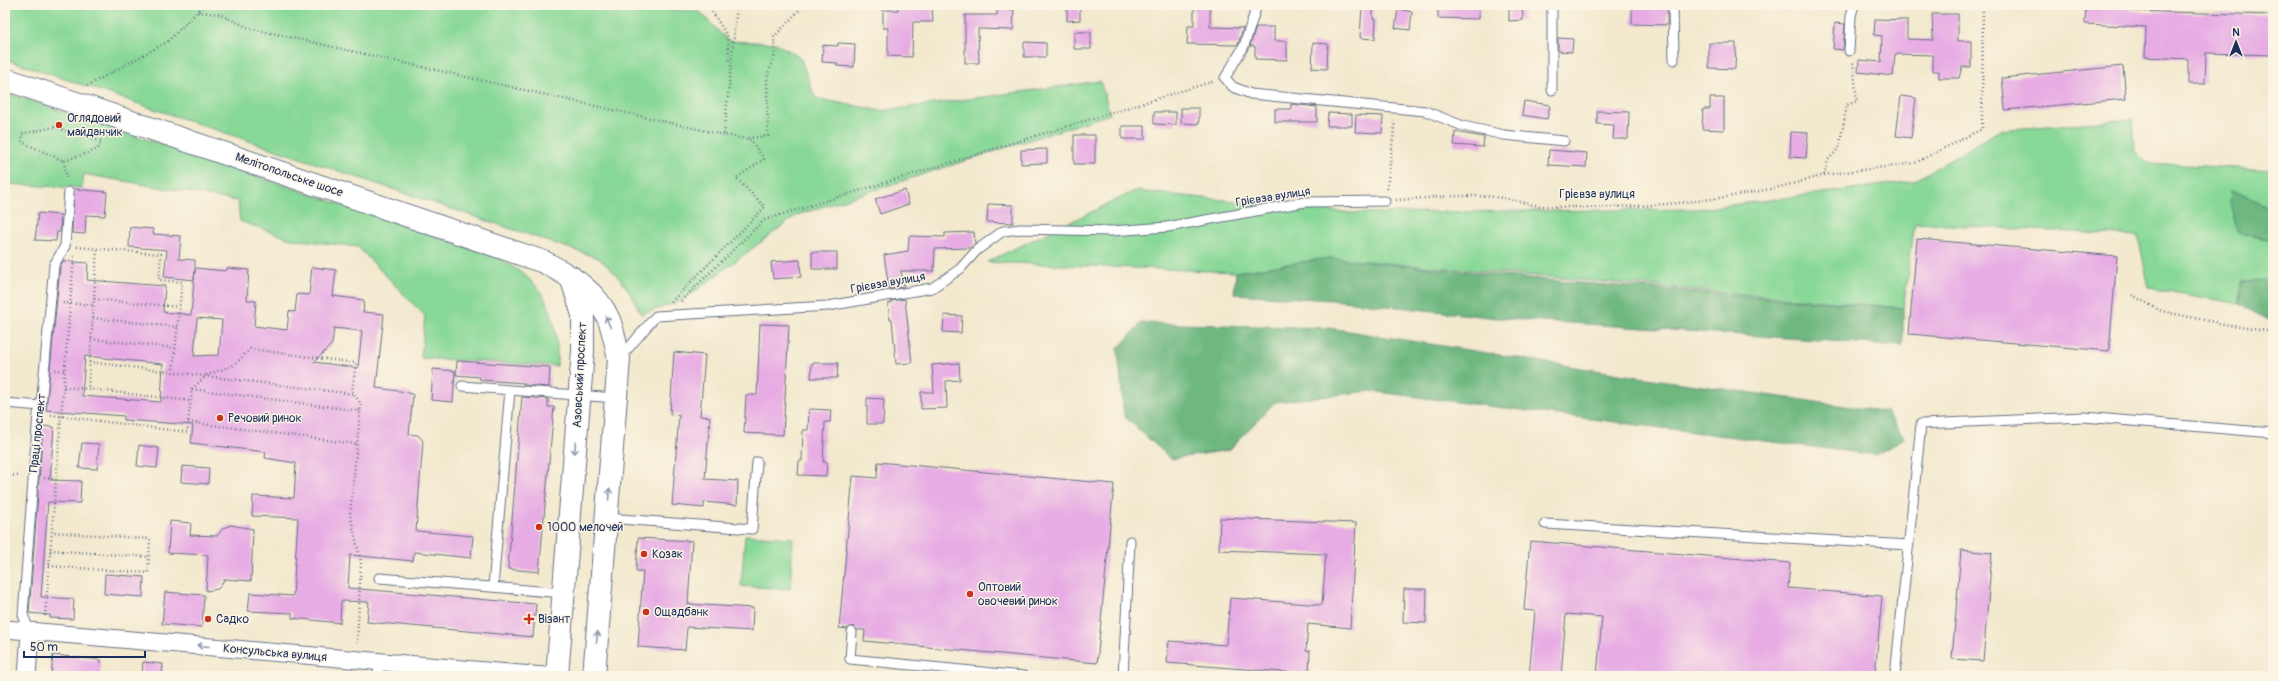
<svg xmlns="http://www.w3.org/2000/svg" width="2278" height="681" font-family="Pangolin,sans-serif">
<rect width="100%" height="100%" fill="#fcf5e5"/>
<filter id="ink" filterUnits="userSpaceOnUse"><feTurbulence type="fractalNoise" baseFrequency=".025" numOctaves="2"/><feDisplacementMap in="SourceGraphic" scale="8" xChannelSelector="R" yChannelSelector="G"/><feConvolveMatrix kernelMatrix="1 2 1 2 8 2 1 2 1" color-interpolation-filters="sRGB"/></filter>
<filter id="wash" filterUnits="userSpaceOnUse"><feTurbulence type="fractalNoise" baseFrequency=".012" numOctaves="4" result="noise"/><feDisplacementMap in="SourceGraphic" scale="16" xChannelSelector="R" yChannelSelector="G"/><feGaussianBlur stdDeviation="0.9" result="paint"/><feColorMatrix in="noise" values="0 0 0 0 0 0 0 0 0 0 0 0 0 0 0 0 0 1.4 0 .05"/><feComposite in="paint" operator="in"/></filter>
<g filter="url(#wash)">
<rect width="100%" height="100%" fill="#f2e9ce"/>
<path fill="#88d897" stroke="#52847a" d="M5,5H550L699,11L728,41L775,43L800,57L815,98L882,111L1100,81L1110,114L797,215L682,301L641,314C629,288 620,276 598,258L5,59Z
M5,92L498,257C508,264 519,270 528,278C554,300 558,335 557,366L421,358L425,316L358,247L291,239L240,221L238,201L84,174L82,188L5,184Z
M2133,119L2135,151L2147,163L2273,170V211L2243,194L2238,233L2273,240V280L2242,281L2240,304L2149,288L2138,236L1915,223L1903,308L1329,258L1236,272L987,262L1135,191L1353,213L1700,209L1914,181L2000,130Z
M745,535L793,538L790,589L741,586Z"/>
<path fill="#6eb880" stroke="#44746f" d="M2231,191L2243,194L2273,211V240L2238,233L2230,203Z
M1329,258L1568,282L1903,308V346L1498,318L1333,300L1234,294L1236,272Z
M2273,280V320L2266,319L2240,304L2242,281Z
M1141,323L1329,328L1632,376L1887,412L1904,438L1876,455L1370,391L1275,402L1229,450L1171,459L1124,416L1118,349Z"/>
<g id="blocks">
<path fill="#e7ace4" fill-rule="evenodd" d="M898,5H932L933,22H913L912,57L888,56V28H883V10H898Z
M1067,5H1080V20L1067,21Z
M1194,5H1210V27L1243,28L1238,45L1187,44L1188,26H1194Z
M1362,5H1373V19H1376L1375,39L1360,38Z
M1438,5H1479V19L1438,18Z
M1509,5H1522L1523,20L1509,21Z
M1632,5H1667V25L1632,24Z
M2086,5H2132L2131,11L2273,15L2272,55L2206,53L2205,84H2188V59L2145,57L2146,27L2085,24Z
M997,9L1014,10L1013,30L978,29L979,63H965V15H997Z
M1398,9L1412,12L1410,30L1395,28Z
M1932,14H1958V41H1971V67H1962L1959,78H1939V71H1933V55L1895,54L1893,76L1858,72L1859,60L1881,62L1882,36L1874,35L1875,19L1907,20V39L1933,40Z
M1835,23L1845,24L1843,50L1833,49Z
M1256,27H1274V41H1287V60L1255,59V46H1250Z
M1074,32H1091V49H1074Z
M1558,38L1573,39L1572,52L1558,51Z
M1024,42L1046,43V57H1024Z
M838,43L855,44L854,67L837,66V63L822,62L823,45L838,46Z
M1313,43L1328,44L1327,69L1312,68Z
M1709,43H1736L1735,69L1709,68Z
M2123,66L2126,99L2005,110L2002,78Z
M1901,96L1916,98L1911,138L1896,136Z
M1710,98H1724V130L1702,129L1703,109H1710Z
M1524,101L1550,105L1547,119L1522,115Z
M1291,104L1317,107V122H1275V109H1291Z
M1181,108H1199V124L1181,123Z
M1597,111L1629,112L1628,139H1613L1614,125L1597,124Z
M1154,112H1176V125L1154,124Z
M1328,113L1352,114V126H1327Z
M1356,115L1383,116L1382,133L1355,132Z
M1122,126H1145V139H1122Z
M1455,132L1484,137L1483,147L1454,145Z
M1791,132L1808,133L1806,158L1790,157Z
M1074,135H1095V164H1074Z
M1047,149V163L1021,164V150Z
M1549,150L1587,153L1586,167L1548,165Z
M74,189L107,192L105,216L86,215L85,234L72,233Z
M905,190L909,204L880,214L875,199Z
M988,204L1013,205V223L987,222Z
M38,213L61,215L60,232H57L56,241L35,240Z
M130,227L153,229V234L181,236L179,259L195,260V268L226,271L227,268L249,270L247,300L256,301L254,326L287,330L289,311L295,312L297,294L309,295L312,267L336,270L333,296L364,300L363,312L384,314L376,388L407,392L413,395L409,434L418,435L423,441L416,531L473,536L471,558L414,552L413,561L350,555L348,588L536,604L533,637L367,622L369,602L341,601L340,623L292,618V613L248,611L250,593L293,596L298,518L252,516L253,496L294,498L296,463L265,458L266,452L191,443L193,425L124,420V416L46,410L60,267L63,261L88,263L87,280L165,286L163,312L191,315L195,269L194,280L164,277L167,250L129,247ZM197,318L222,320L219,355L194,356ZM334,328L362,331L358,368L314,362L332,344ZM85,356L163,364L161,402L82,396Z
M974,232L975,244L970,248L935,249L934,271H901L904,287L889,289L884,255L908,251L909,236L945,237V233Z
M1917,239L2117,256L2109,351L1909,334Z
M812,252H837V269H812Z
M800,260L801,277L773,279L771,262Z
M905,299L912,363L896,364L892,319L890,320L888,304L891,303V301Z
M944,315L962,316L961,333L943,332Z
M760,324L789,325L783,435L744,433L746,395H757Z
M674,352L705,355L700,416L710,417L705,479L738,481L737,505L704,502V508L672,505L679,415L670,414Z
M457,361L550,367L549,387L523,385L524,383L480,380V377L456,375Z
M812,363H838L837,378H811Z
M959,363L960,380L946,381L947,408L921,409V392H934L932,365Z
M433,369L455,371L453,402L431,400Z
M522,397L548,399V407H554L539,572L508,569Z
M867,398L884,399L883,424H867Z
M809,409L831,410L830,422H825L823,462H827L826,476L798,475L799,461H802L803,430H808Z
M43,426L54,427L50,480L81,481L80,503L48,502L41,597L74,599L73,619L50,618V615L29,613Z
M82,443L99,444L97,469L79,468Z
M139,445L159,448L157,468L137,466Z
M878,462L1114,484L1097,663L864,641L865,630H857L853,626L847,629L839,628L853,476L877,478Z
M182,466L209,468L208,484L181,482Z
M1220,518L1356,523L1350,628L1308,624L1306,651H1310L1309,674L1167,663L1169,641L1226,645L1230,598L1322,605L1326,554L1219,550Z
M170,521L191,523L190,535L217,536L223,528L231,525L253,529L251,581L225,579L218,589L206,591L208,555L168,553Z
M638,538L692,541L688,604L753,608L752,631L687,627L685,650L638,647L643,571H636Z
M1530,541L1790,563L1788,588L1882,596L1875,676H1597L1602,617L1566,614L1561,676H1529L1535,611L1524,610Z
M1961,550L1992,553L1983,661L1952,659Z
M105,574L144,577L143,597L104,594Z
M1404,589H1427L1426,623L1403,622Z
M165,592L204,595L202,627L162,624Z
M53,655L101,660L100,676H51Z
M143,662L163,664L162,676H142Z"/>
</g>
</g>
<g filter="url(#ink)">
<use href="#blocks" fill-opacity="0" stroke="#667085" stroke-width="1"/>
<g fill="none" stroke-linecap="round" stroke-linejoin="round">
<defs>
<path id="lane" d="M1257,5L1244,46L1225,78L1233,87L1251,94L1425,111L1463,126L1504,135L1564,141
M1673,5L1674,60
M1849,51L1851,16L1854,5
M1552,90V5
M620,358L656,316L828,306L932,288L960,269L977,250L1003,231L1021,229L1112,231L1167,227L1305,202L1385,201
M462,386L510,390L493,587
M510,390L616,398
M5,403L41,406
M607,518L752,529L757,462
M1545,524L1909,545
M379,578L563,593
M30,632L23,615L38,414L41,406L54,265L65,246L69,192
M852,632L850,659L1024,676
M378,676L379,662
M1123,676L1130,541
M1895,676L1921,424L2084,417L2273,433"/>
<path id="street" d="M5,629L544,676
M27,676L30,632"/>
<path id="primary" d="M5,79L544,262C570,276 597,291 609,320C614,332 616,347 619,359L594,676
M557,676L583,351V315L571,277"/>
</defs>
<use href="#lane" stroke="#667085" stroke-width="11"/>
<use href="#street" stroke="#667085" stroke-width="19"/>
<use href="#primary" stroke="#667085" stroke-width="24"/>
<path stroke="#667085" stroke-width="2.5" stroke-dasharray="1 3" stroke-linecap="butt" d="M708,5L728,37L729,62
M198,12L219,14L249,28L724,135
M87,86L167,42L204,5
M54,127L101,141L98,149L64,161L22,142V134Z
M748,138L768,136L767,77L775,55L774,37L804,5
M64,161L67,180
M1824,175L1915,163L1982,129L1983,5
M1387,189L1395,121
M1396,200C1428,198 1461,194 1494,197C1511,198 1527,205 1544,206C1633,211 1740,201 1824,175L1828,160L1839,148L1847,105L1857,101L1853,61
M77,247L161,254L159,280L182,282L173,371
M2132,295L2161,311L2233,326L2273,332
M94,299L97,248
M681,301L764,220L1214,81
M671,302L765,207L736,178L764,159L751,140L724,135L737,5
M63,303L93,305
M179,307L94,299L88,389L191,401
M93,318L178,327
M91,339L175,348
M89,362L354,394
M55,370L65,371
M64,387L88,389
M192,389L361,411
M51,415L187,432L192,389L207,375L234,365L250,349L356,363L352,391L361,404L350,514L361,562L357,643
M188,422L357,444
M5,475L21,476
M44,478L55,479
M50,550L149,557
M49,566L148,573L150,539L52,532
M45,616L74,256"/>
<use href="#lane" stroke="#fff" stroke-width="9"/>
<use href="#street" stroke="#fff" stroke-width="17"/>
<use href="#primary" stroke="#fff" stroke-width="22"/>
</g>
<defs><path id="oneway-shaft" d="M-6 0H5M1.5-3L5.5 0L1.5 3" fill="none" stroke-width="1.6" stroke-linecap="round" stroke-linejoin="round"/></defs>
<g stroke="#8d97ae">
<use href="#oneway-shaft" transform="translate(608 322) rotate(-112)"/>
<use href="#oneway-shaft" transform="translate(575 448) rotate(95)"/>
<use href="#oneway-shaft" transform="translate(609 494) rotate(-85)"/>
<use href="#oneway-shaft" transform="translate(597 637) rotate(-85)"/>
<use href="#oneway-shaft" transform="translate(203 646) rotate(-175)"/>
</g>
</g>
<g fill="#c8321e" stroke="#fcf5e5" stroke-width="1.5">
<circle cx="59" cy="125" r="4"/>
<circle cx="220" cy="418" r="4"/>
<circle cx="539" cy="527" r="4"/>
<circle cx="644" cy="554" r="4"/>
<circle cx="970" cy="594" r="4"/>
<circle cx="646" cy="612" r="4"/>
<circle cx="208" cy="619" r="4"/>
<path d="M527 613h4v4h4v4h-4v4h-4v-4h-4v-4h4z"/>
</g>
<g text-anchor="middle" dominant-baseline="central" stroke-width="3" stroke-linejoin="round" paint-order="stroke">
<g font-size="12" fill="#1b2f5e" stroke="#fcf5e5" text-anchor="start">
<text x="67" y="118">Оглядовий<tspan x="67" dy="14">майданчик</tspan></text>
<text x="228" y="418">Речовий ринок</text>
<text x="547" y="527">1000 мелочей</text>
<text x="652" y="554">Козак</text>
<text x="978" y="587">Оптовий<tspan x="978" dy="14">овочевий ринок</tspan></text>
<text x="654" y="612">Ощадбанк</text>
<text x="216" y="619">Садко</text>
<text x="538" y="619">Візант</text>
</g>
<g font-size="12" fill="#1b2f5e" stroke="#fcf5e5">
<text transform="translate(289 175) rotate(19)">Мелітопольське шосе</text>
<text x="1597" y="194">Грієвза вулиця</text>
<text transform="translate(1273 197) rotate(-9)">Грієвза вулиця</text>
<text transform="translate(888 283) rotate(-10)">Грієвза вулиця</text>
<text transform="translate(580 375) rotate(-87)">Азовський проспект</text>
<text transform="translate(38 433) rotate(-84)">Праці проспект</text>
<text transform="translate(275 653) rotate(5)">Консульська вулиця</text>
</g>
</g>
<rect width="2278" height="681" fill="none" stroke="#fcf5e5" stroke-width="20"/>
<g transform="translate(2236 42)" stroke="#fcf5e5" stroke-width="3" paint-order="stroke">
<path d="M0-3L7 15L0 10L-7 15Z" fill="#1b2f5e"/>
<text y="-6" font-size="11" font-weight="bold" text-anchor="middle" fill="#1b2f5e">N</text>
</g>
<path d="M24 651v6h121v-6" fill="none" stroke="#1b2f5e" stroke-width="2"/>
<text x="30" y="651" font-size="12" fill="#1b2f5e" stroke="#fcf5e5" stroke-width="3" paint-order="stroke">50 m</text>
</svg>
